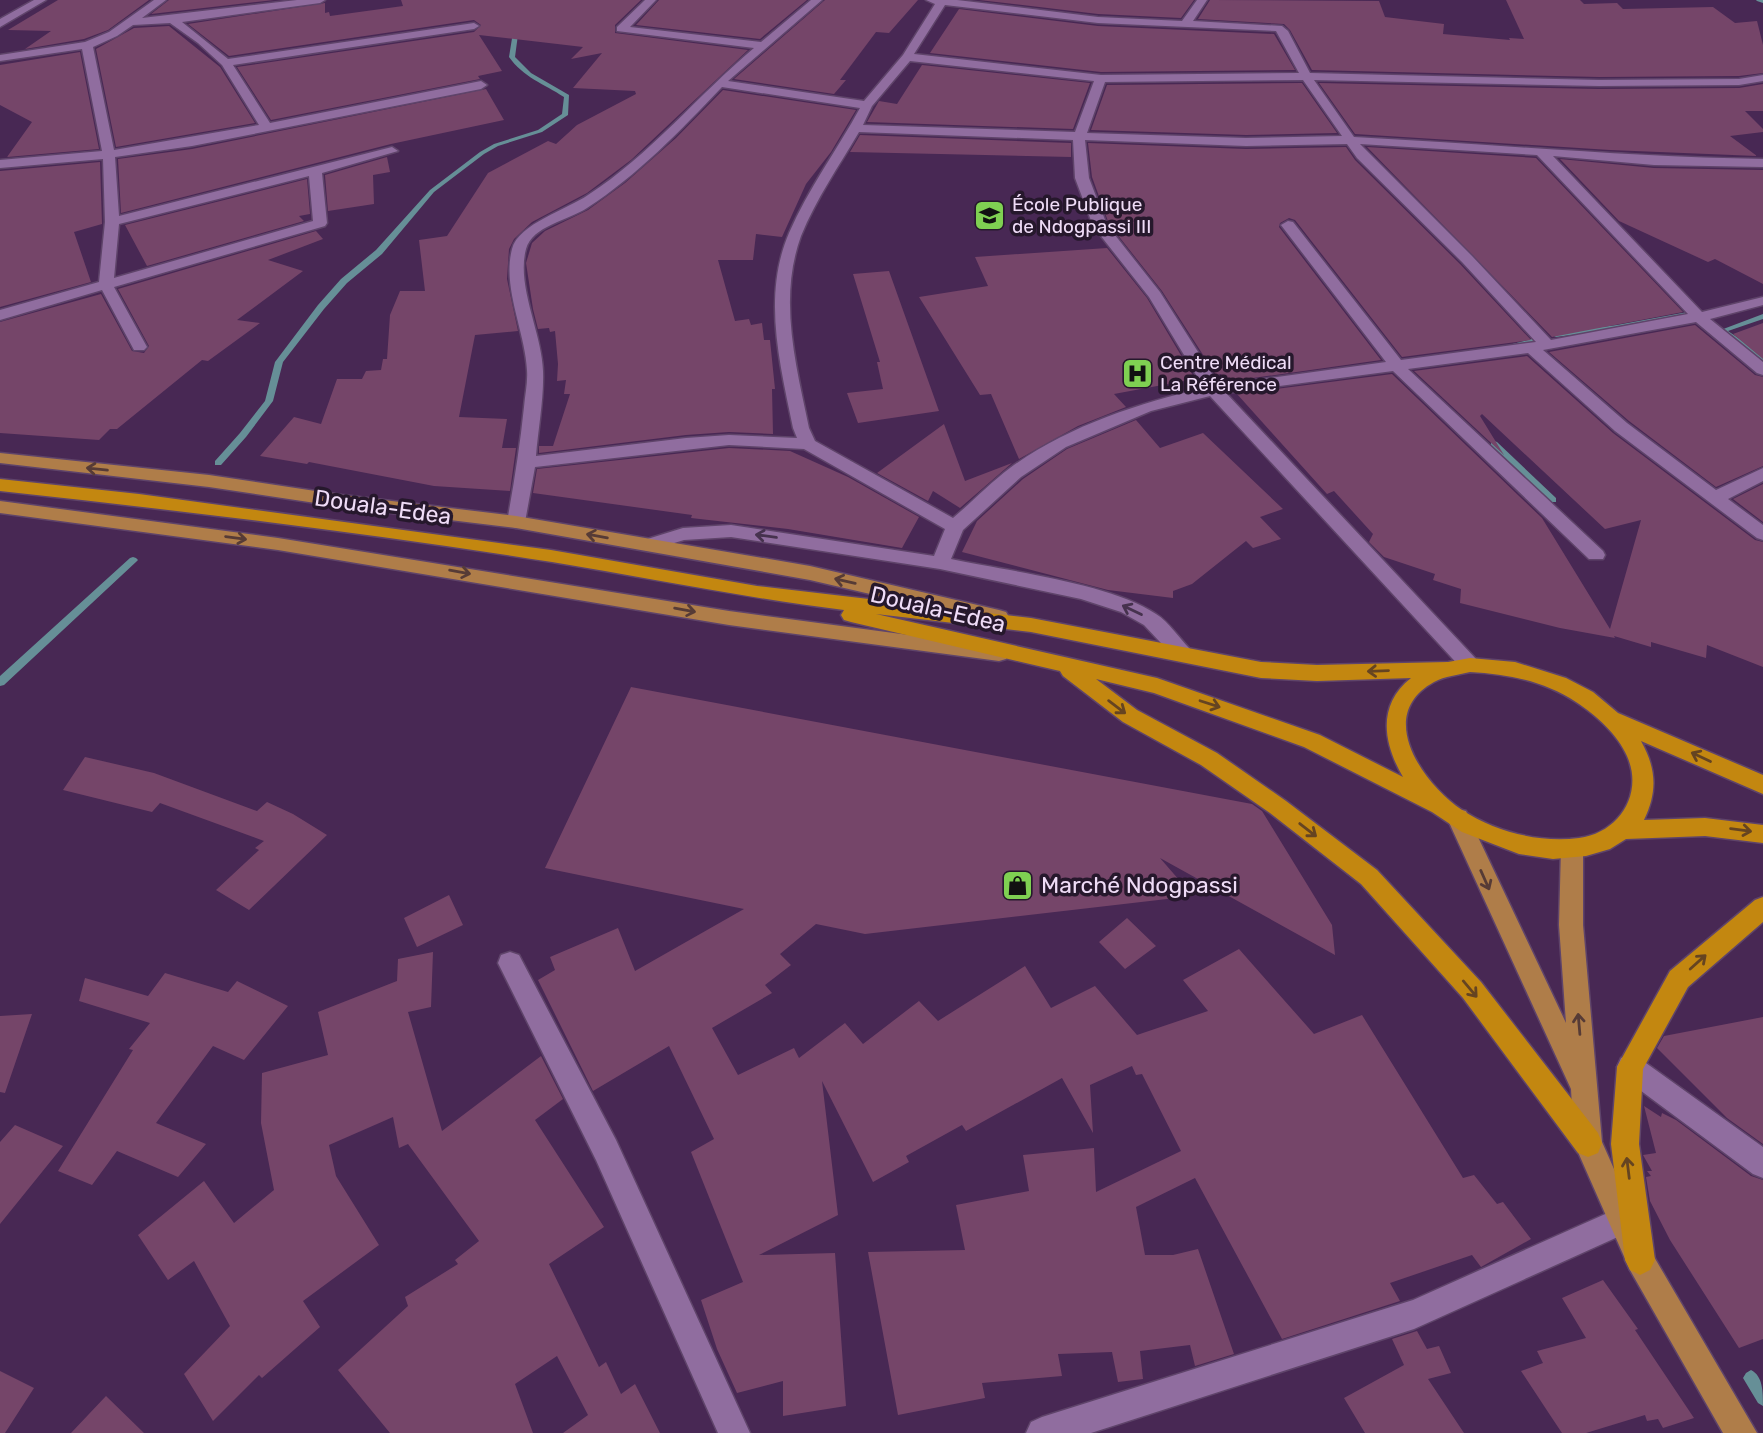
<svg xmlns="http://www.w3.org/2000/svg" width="1763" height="1433" font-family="Rubik,sans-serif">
<rect width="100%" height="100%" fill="#482854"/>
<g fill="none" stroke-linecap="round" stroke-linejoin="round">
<path fill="#668f97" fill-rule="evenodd" d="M287,0H295L292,2Z
M1756,0H1763V3L1757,1Z
M514,26L519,27L515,57L531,73L569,95L568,115L542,132L498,146L484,154L434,192L382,254L347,283L324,309L283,362L273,401L246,437L221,465H215V461L240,433L265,401L275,362L318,305L341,279L376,250L430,190L480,152L494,144L538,130L562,114L564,97C544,84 523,77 509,57Z
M1693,311L1697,313L1696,315L1617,329L1556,337L1552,335L1556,333L1617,325Z
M1763,314V319L1728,331L1763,355V361L1718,331Z
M1539,337L1543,339L1542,341L1501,350L1497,348Z
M1494,441L1497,442L1556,498V502H1550L1491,446V442Z
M133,557L136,558L138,560L136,562L4,685L0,686V676L130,558Z
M1751,1370C1763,1376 1763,1392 1763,1406L1758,1403L1743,1378L1746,1373Z"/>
</g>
<path fill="#754569" d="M58,0H149L108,30L84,39L25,49L51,31L8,30Z
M169,0H274L151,14Z
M401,0H641L615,25V33L748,50L631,160L587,193L532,222L514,239L509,249L507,279L518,331L475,335L459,417L507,419L502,448H516L510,491L434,486L309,462L307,464L260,456L294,417L321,424L337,379H362L366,371L381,370L383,359H387L390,315L400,291H425L419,240L447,236L488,173L548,141L556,144L577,125L636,94L635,91L573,88L602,53L571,59L583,47L479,35L502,71L478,76L480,79L271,120L237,67L474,32L481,25L474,20L229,56L188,24L325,3V13L329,12L330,16L403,6Z
M659,0H807L760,39L636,25Z
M825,0H918L889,33L876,32L840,80H846L834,94L734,79Z
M979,0H1194L1181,18L1098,14Z
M1210,0L1379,1L1385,17L1444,24L1443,34L1510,40L1509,38L1524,39L1506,0H1580L1584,4L1617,3L1623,9L1713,7L1735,23L1757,21L1763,45V73L1739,76L1599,77L1312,70L1290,30L1284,24L1198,19Z
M959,9L1098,26L1274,34L1295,70L1101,72L930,53Z
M169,26L220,67L255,123L116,147L96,49L134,28Z
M80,52L99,149L7,157L32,122L0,105V65Z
M922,65L1090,83L1073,129L867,122L879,101L897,104Z
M1302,83L1337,133L1246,135L1091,130L1107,85Z
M1319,83L1599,89L1739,88L1763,84V111H1745L1763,129V132L1730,136L1757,156L1610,150L1355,134Z
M486,89L504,120L391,144L121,213L118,159L192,149Z
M723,90L856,110L831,152L806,184L782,237L756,234L753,260H718L735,321L749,319L751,325L762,323L764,340H770L775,389H772L773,434L729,432L686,435L539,453V446H553L570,394H564L566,380L557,381L558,364L555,331L550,332L549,328L538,329L533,309L526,263L532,243L545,231L588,210L625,183L676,138Z
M860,135L1071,143V157L850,152Z
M1088,143L1246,149L1346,147L1355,160L1460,264L1531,340L1402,357L1295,220L1289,218L1280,223L1279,227L1381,360L1225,382L1221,374L1216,375L1162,291L1109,224L1092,177Z
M1367,147L1536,158L1683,312L1552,337Z
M387,157L390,172L373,175L374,204L328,211L325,175Z
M1560,159L1654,168L1763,170V284L1715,259L1708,262L1619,221Z
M100,162L102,224L74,232L91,282L0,307V171Z
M307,179L310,214L299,216L304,221L147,266L125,225Z
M316,231L323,239L268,260L303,271L237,320L260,323L208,361L202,360L117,429H110L99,440L0,433V322L101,294L132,351L144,353L149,346L118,289Z
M1107,248L1147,298L1195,379L1114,394L1126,407L1078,426L1019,459L991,394L980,395L919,297L988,286L975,257Z
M889,271L939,411L858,423L847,393L883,389L877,362H880L853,274Z
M1763,323V359L1733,334Z
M1695,325L1755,375L1763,377V466L1716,487L1629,421L1549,352Z
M1527,356L1613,433L1755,540L1763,542V667L1707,645L1706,658L1651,642V647L1614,636L1615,638L1560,628L1460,603L1461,589L1433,580L1435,574L1384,557L1369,542L1373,534L1334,491L1327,494L1237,394L1392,374L1542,518L1610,629L1641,520L1605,529L1482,414L1480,416L1504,455L1414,371Z
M1136,420L1160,448L1203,433L1283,509L1260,517L1281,539L1253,548L1246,541L1192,584L1173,591V598L1108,590L962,552L977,521L1023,479L1067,449Z
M944,424L965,481L1012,463L960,508L933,491L928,501L877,473Z
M729,448L790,451L848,477L919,517L902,548L788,529L691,518L692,515L533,493L537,469Z
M1763,484V522L1733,499Z
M631,687L1252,804L1262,811L1332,925L1335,955L1160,858L1193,896L865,934L816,924L780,954L791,965L765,985L772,993L712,1028L738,1075L794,1048L799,1058L845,1023L863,1044L919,1001L938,1021L1025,966L1051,1008L1095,986L1137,1035L1208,1011L1183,980L1239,949L1314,1034L1362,1015L1463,1178L1474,1175L1497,1204L1503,1202L1531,1239L1481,1267L1472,1255L1390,1283L1400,1301L1282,1339L1195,1178L1136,1207L1145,1255H1173L1198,1249L1234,1354L1195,1366L1190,1345L1140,1351L1143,1379L1118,1382L1112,1352L1058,1354L1062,1376L982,1383L985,1398L898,1415L868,1252L965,1250L956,1205L1029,1191L1023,1155L1094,1148L1096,1192L1181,1151L1142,1074L1136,1075L1132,1066L1090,1085L1093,1133L1062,1078L966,1131L962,1125L906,1156L909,1162L873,1182L822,1081L838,1215L759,1255L835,1253L846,1406L783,1416V1381L737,1393L717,1349L701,1300L743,1282L691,1152L714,1139L669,1046L593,1091L538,980L555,970L550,957L618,928L635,971L744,909L545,868Z
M85,757L154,773L257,811L267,802L293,814L327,835L249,910L216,890L259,850L255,848L264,841L160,803L152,812L63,790Z
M449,895L463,925L417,947L404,918Z
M1127,918L1156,946L1125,969L1099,942Z
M433,952L431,1007L408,1012L442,1131L541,1056L563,1099L535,1120L604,1227L549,1264L599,1367L606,1362L621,1394L635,1384L660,1433H563L588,1415L557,1356L515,1384L533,1433H390L338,1370L408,1306L405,1297L458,1264L455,1260L479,1241L408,1144L399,1148L393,1117L329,1145L336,1176L379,1245L303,1301L320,1327L262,1378L259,1375L213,1421L184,1374L230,1326L194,1261L168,1280L138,1235L204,1181L234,1223L274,1190L261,1123L262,1073L328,1055L318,1012L397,981L398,959Z
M165,973L228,992L237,981L288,1006L244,1060L213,1046L156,1123L206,1144L178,1177L117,1151L92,1185L58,1171L133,1050L129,1049L150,1023L79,1001L85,978L148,996Z
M32,1014L5,1093L0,1092V1016Z
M1763,1017V1144L1727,1118L1657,1048L1664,1036Z
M1644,1106L1661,1117L1662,1113L1676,1120L1751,1176L1763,1180V1339L1739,1348L1670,1240L1650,1201L1646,1177L1651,1176L1647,1171H1652L1643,1155L1656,1153Z
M15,1125L63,1146L0,1224V1142Z
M1603,1280L1638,1329L1635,1330L1694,1418L1663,1428L1658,1419L1647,1421L1645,1415L1586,1433H1562L1548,1412L1521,1371L1543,1363L1537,1351L1586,1338L1562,1298Z
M1417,1331L1427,1349L1439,1346L1451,1373L1428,1379L1464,1433H1365L1344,1398L1404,1365L1392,1339Z
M0,1371L34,1388L5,1433H0Z
M106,1396L144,1433H71Z"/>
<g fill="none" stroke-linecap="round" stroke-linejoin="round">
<defs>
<path id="minor" d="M34,0H46L0,27V19Z
M154,0H166L142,18L297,0H325L320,3L182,22L228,59L474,23L479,26L474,29L233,65L270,123L481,81L487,85L481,89L192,146L115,157L119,216L392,147L398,151L322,173L327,223L325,226L114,287L147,347L144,350H134L102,290L0,320V310L99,282L105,222L103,159L0,168V160L102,151L82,49L0,61V55L85,42L109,32ZM170,23L198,43L222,65L259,125L114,150L93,47L117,36L133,25ZM309,176L313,221L114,278L119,224Z
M645,0H656L630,27L761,42L811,0H822L728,81L864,101L903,55L935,4L926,0H957L1098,17L1182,21L1197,0H1207L1193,21L1282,26L1288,31L1310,73L1599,80L1739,79L1763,75V81L1739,85L1599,86L1314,80L1354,137C1491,144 1627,157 1763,159V167L1654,165L1553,156L1702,312L1763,297V305L1710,319L1763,362V375L1757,373L1696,322L1543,350L1627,423L1716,490L1763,468V481L1728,499L1763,525V540L1757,538L1615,431L1528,353L1408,369L1603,551L1605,555L1603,559H1589L1393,371L1226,393L1477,660L1480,665L1477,670L1470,672L1463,670L1210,396L1151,411L1066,447L1021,477L963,530L951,559C1007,571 1110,583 1156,614C1169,622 1179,638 1190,649L1193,654L1190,659L1183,661L1176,659L1144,625L1121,612L1081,599L940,569L731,537L684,540L648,551L641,549L639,545L641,541L683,528L731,525L934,556L945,529L804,449L729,445L535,467L525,522L516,528L510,526L507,522C514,483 520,446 524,407C525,395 528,382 527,370C525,331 502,288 512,249C518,224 568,209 588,195C650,155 698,95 754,48L617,31V27ZM945,5L1098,23L1276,31L1299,73L1101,75L914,54ZM910,61L1094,81L1075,132L863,125L872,106ZM1303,80L1342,136L1246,138L1087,133L1105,82ZM722,87L860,108C837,150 808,189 789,233C762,296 780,364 793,428L797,438L729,435L686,438L536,456C538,429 544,399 543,371C542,333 516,286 526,249C532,226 569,220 587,208C638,175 680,131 722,87ZM859,132L1073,140L1075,178L1093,226L1149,297L1204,388C1136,404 1068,426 1010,468C990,483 972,502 953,518L815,441L809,428C796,365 778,299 801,236C816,199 839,166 859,132ZM1085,140L1246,146L1347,144L1357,158L1462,262L1536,342L1401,360L1293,222L1288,221L1281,225L1386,362L1219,385L1160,292L1107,225L1089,178ZM1360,144L1537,155L1688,314L1551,340L1472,256Z
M510,952L519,955L616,1140L750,1433H718L596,1160L498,963L501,955Z
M1630,1055L1639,1058L1763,1147V1178L1753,1174L1621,1076L1617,1067L1621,1058Z
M1621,1207L1631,1211L1635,1221L1631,1231L1414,1329L1091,1433H1026L1031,1422L1042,1417L1413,1300Z"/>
<path id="major" d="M0,453L209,475L342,495L516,516L810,566L999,610L1006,612L1009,617L1006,622L999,624L810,580L516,528L342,507L209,487L0,463Z
M0,501L278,538L729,611L999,647L1006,649L1009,654L1006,659L999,661L729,625L278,550L0,513Z
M1458,809L1466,811L1469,818L1566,1023L1559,925L1561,849L1564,842L1572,839L1580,842L1583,849V925L1602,1142L1650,1250L1757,1433H1723L1630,1270L1574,1143L1571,1089L1447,818L1450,811Z"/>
<path id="highway" d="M0,479L139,494L551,550L757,586L1031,618L1261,662L1317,665L1448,662L1470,658L1515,662L1566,678L1593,692L1618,713L1763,775V794L1641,741C1656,768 1658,791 1644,820L1705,818L1763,825V843L1705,836L1626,839L1610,849L1586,856L1553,859L1519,854L1462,832L1432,812L1304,747L1154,693L1096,679L1137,710L1217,753L1286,801L1377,870L1481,982L1598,1133L1602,1143L1598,1153L1588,1157L1578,1153L1463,998L1361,884L1270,813L1201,765L1123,722L1063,676L1060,671L851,622L844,620L841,615L844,610C746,598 649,578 552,562C369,533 184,511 0,491ZM876,614L1031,632L1261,678L1317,681L1411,678C1377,705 1383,743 1403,777L1320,735L1157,678ZM1470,672C1508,674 1544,681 1576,702C1596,715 1618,735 1627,756C1644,794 1619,833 1579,838C1539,843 1496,832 1462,810C1423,784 1374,715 1434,682C1445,676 1458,675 1470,672Z
M1763,897V922L1688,987L1643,1069L1639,1144L1655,1260L1650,1270L1640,1275L1630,1270L1625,1260L1611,1144L1617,1067L1670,971L1755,900Z"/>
</defs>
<use href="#minor" stroke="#5f446a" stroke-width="3"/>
<use href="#major" stroke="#5f446a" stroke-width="3"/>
<use href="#highway" stroke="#5f446a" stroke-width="3"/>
<use href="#minor" fill="#906d9f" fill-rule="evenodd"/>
<use href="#major" fill="#af7d49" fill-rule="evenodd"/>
<use href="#highway" fill="#c38710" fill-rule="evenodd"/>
</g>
<defs><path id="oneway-shaft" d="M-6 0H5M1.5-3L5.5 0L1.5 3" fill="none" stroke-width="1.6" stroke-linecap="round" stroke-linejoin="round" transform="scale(1.75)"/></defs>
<g stroke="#563b36">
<use href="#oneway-shaft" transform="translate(97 469) rotate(-174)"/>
<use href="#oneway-shaft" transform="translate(597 536) rotate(-170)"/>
<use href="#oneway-shaft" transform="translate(236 538) rotate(8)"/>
<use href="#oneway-shaft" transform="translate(460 572) rotate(10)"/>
<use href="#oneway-shaft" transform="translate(845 581) rotate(-167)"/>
<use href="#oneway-shaft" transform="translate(685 610) rotate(10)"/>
<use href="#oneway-shaft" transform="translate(1485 880) rotate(66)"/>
<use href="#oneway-shaft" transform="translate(1579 1024) rotate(-95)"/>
</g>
<g stroke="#46324e">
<use href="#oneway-shaft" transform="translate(766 536) rotate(-172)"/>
<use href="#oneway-shaft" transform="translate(1132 610) rotate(-154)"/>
</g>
<g stroke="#654421">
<use href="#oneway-shaft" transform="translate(1378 671) rotate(178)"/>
<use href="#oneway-shaft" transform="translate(1210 704) rotate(18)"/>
<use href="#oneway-shaft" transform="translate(1117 707) rotate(37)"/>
<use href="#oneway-shaft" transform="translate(1701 757) rotate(-155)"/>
<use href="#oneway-shaft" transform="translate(1308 830) rotate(38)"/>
<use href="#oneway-shaft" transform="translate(1741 830) rotate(7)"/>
<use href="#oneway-shaft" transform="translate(1698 962) rotate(-42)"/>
<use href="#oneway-shaft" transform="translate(1470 989) rotate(50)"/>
<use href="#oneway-shaft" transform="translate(1628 1168) rotate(-97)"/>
</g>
<defs>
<symbol id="school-square" viewBox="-11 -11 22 22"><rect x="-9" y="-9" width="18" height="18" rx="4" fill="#7fd052" stroke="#26182c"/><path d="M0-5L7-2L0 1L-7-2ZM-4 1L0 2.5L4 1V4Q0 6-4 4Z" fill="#111"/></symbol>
<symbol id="hospital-square" viewBox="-11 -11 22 22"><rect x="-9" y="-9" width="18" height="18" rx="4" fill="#7fd052" stroke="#26182c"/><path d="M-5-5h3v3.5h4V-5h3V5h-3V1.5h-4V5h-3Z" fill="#111"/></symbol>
<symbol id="shop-square" viewBox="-11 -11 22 22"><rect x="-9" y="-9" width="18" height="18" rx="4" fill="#7fd052" stroke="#26182c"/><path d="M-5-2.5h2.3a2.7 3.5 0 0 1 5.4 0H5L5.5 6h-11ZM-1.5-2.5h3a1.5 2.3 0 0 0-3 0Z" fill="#111"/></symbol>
</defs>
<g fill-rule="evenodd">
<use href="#school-square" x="972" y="198" width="35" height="35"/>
<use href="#hospital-square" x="1120" y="356" width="35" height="35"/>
<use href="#shop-square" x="1000" y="868" width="35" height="35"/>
</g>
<g text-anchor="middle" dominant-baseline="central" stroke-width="7" stroke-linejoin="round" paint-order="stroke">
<g font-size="19" fill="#efdcf7" stroke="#26182c" text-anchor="start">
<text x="1012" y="204">École Publique<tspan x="1012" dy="22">de Ndogpassi III</tspan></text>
<text x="1160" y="362">Centre Médical<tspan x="1160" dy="22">La Référence</tspan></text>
</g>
<g font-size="23" fill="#efdcf7" stroke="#26182c">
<text transform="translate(383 507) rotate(8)">Douala-Edea</text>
<text transform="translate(938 609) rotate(13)">Douala-Edea</text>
</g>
<g font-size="23" fill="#efdcf7" stroke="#26182c" text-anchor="start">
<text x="1041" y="885">Marché Ndogpassi</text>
</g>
</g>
</svg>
